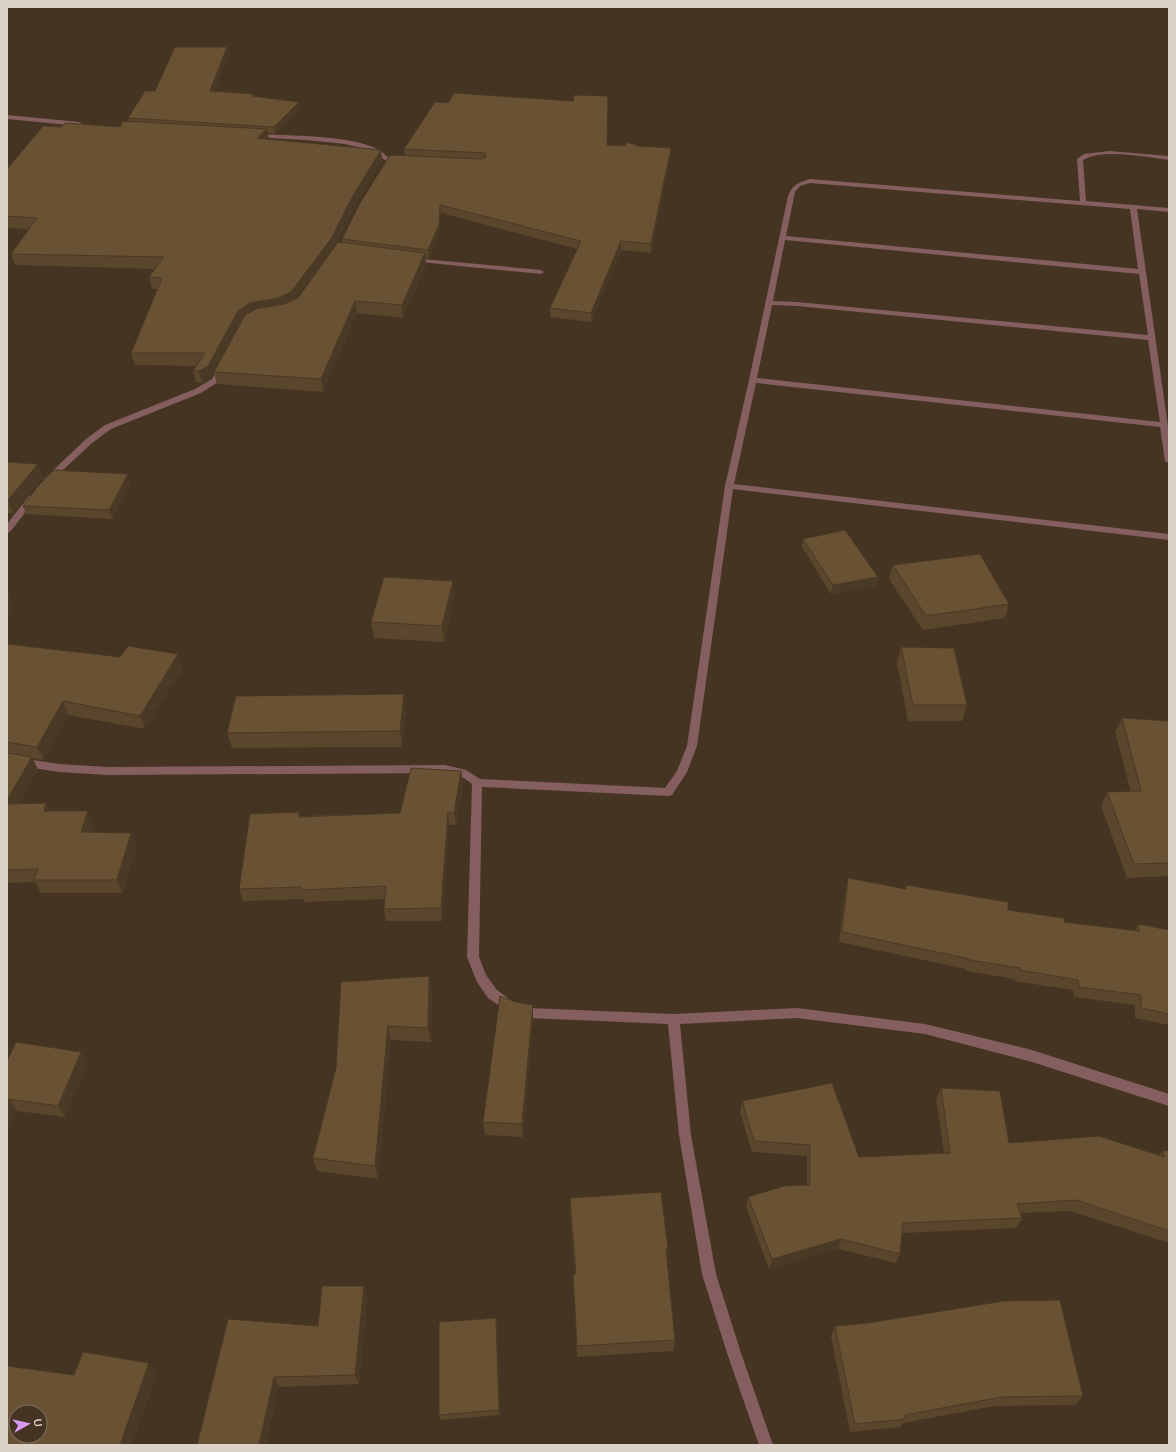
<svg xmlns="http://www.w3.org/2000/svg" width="1176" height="1452" font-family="Mulish,sans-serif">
<rect width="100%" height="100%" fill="#443421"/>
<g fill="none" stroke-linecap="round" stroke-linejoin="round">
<path fill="#855e60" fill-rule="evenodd" d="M7,115L79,122L82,124L79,126L7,119Z
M254,134C287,136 353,134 381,151C383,153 385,155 388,157C392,160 398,157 402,160L399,162L386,161L376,153L361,148L345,144L305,140L252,137L251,136Z
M1109,151L1169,156V160C1146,157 1103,148 1083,160L1086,201L1169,208V212L1137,209L1169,433V463L1165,461L1160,427L756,383L734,484L1169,534V540L733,489L697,746L687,772L672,795L668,796L482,787L479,957L486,975L497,990L512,1001L529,1008L674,1014L797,1008L925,1024L1032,1050L1169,1094V1106L1032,1062L925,1034L797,1018L680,1024L691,1135L716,1274L741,1353L773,1445H759L727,1353L702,1274L679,1135L668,1024L529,1018L518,1015L504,1009L488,998L477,982L467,957L472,784C464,777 456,774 445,773L108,775L59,772L7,764V756L59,764L108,767L445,765L466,770L480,779L665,788L677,771L687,746L725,486L749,380L788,196C792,185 799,182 810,179L1080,201L1077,159L1084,154ZM810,183L1130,209L1138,269L786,236L795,192L800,186ZM785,240L1139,274L1148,335L797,302L773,301ZM772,305L797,306L1148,340L1160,422L757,378Z
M412,258L541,270L544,272L541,274L410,261L409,260Z
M219,366H222L226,368L218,382L201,393L111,429L92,443L50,482H44L43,480L86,439L105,425L195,389L212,379Z
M32,495L35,496L36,498L35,500L10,532L7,533V524L29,496Z"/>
</g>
<path fill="#5a462d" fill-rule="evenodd" d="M227,47L229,54L214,91L254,94V97L299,102L300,110L275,134L267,133L268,139L381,150L382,161L353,210L334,248L343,243L342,239L405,156L404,149L607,145L671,148L670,157L651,253L621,250L591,322L550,317V308L577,249L441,213L439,234L429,258H425L426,265L403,318L357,313L323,392L217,384L214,372L211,378L202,383H196L193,371L197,366L135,365L131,353L158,289H152L149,277L155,269L15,265L11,254L29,229L7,228V169L61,127H120L129,121L128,118L155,91ZM320,267L298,298H297ZM242,322L219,362L240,323Z
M7,462L43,477L13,513H8L7,515Z
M130,482L112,519L26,514L23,506Z
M803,539L878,577L876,586L831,594L802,547Z
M893,565L1009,604L1005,618L923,630L889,579Z
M454,597L444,642L374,638L371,622Z
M7,644L183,668L145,729L68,715L44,760L32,758L38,770L19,804L46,803L50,811H88L94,824L91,833H131L137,846L122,893H41L35,882L7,883Z
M901,647L967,705L962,721H908L897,663Z
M406,710L402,747L232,748L227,733Z
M1122,718L1169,721V876L1127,878L1101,806L1107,792H1131L1115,732Z
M461,771L463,784L456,825H449L442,921H386L384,909L385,899L304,902V899L243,901L239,889L299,812L300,816L400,813Z
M848,878L905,889L906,885L1008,910L1064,922L1135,931L1138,924L1169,930V1025L1135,1018V1005L1074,997L1073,990L1015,981V979L966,971V969L839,942L846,888Z
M432,991L431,1042L391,1040L378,1179L317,1171L313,1158L336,1068Z
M533,1020L523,1137L485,1135L483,1122Z
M81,1052L88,1064L65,1117L17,1111L7,1132V1061Z
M941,1088L1009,1143L1159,1155L1163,1150L1169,1151V1243L1070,1211L1021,1213L1022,1218L1016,1228L902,1233L900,1254L896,1263L838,1249L769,1269L746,1207L748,1197L807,1185V1156L752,1152L740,1112L742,1101L859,1157L944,1153L936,1099Z
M570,1198L668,1249L667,1257L675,1340L673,1351L577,1357L574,1286L575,1274L570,1211Z
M367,1297L359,1384L279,1387L197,1445L318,1326Z
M496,1318L497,1324L500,1415L440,1420L439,1415Z
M835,1326L1083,1396L1075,1405L995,1406L903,1423L900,1427L850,1432L831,1336Z"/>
<path fill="#4a3924" d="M227,47L229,54L212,98L210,91Z
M299,102L300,110L275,134L274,127Z
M267,129L269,140L257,138Z
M671,148L670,157L651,253V244Z
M381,150L382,161L353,210L333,250L293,304L253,315L240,323L211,378L202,383L199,371L238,311L351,199Z
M440,205L441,213L439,234L429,258L428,250Z
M621,241V250L591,322V313Z
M425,253L426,265L403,318L402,305Z
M355,301L357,313L323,392L321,379Z
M38,464L43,477L13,513L8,500Z
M128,474L130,482L112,519L109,510Z
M878,577L876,586L831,594L833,585Z
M453,581L454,597L444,642L442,626Z
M8,590L14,604L7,618V592Z
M178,654L183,668L145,729L140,716Z
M404,694L406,710L402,747L400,731Z
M63,701L68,715L44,760L37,747Z
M32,757L38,770L12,818L7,809V800Z
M461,771L463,784L456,825L454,813Z
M46,803L53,817L44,811Z
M88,811L94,824L88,846L81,832Z
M448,812L449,825L442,921L441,908Z
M131,833L137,846L122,893L117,880Z
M429,976L432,991L431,1042L428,1028Z
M533,1005V1020L523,1137L522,1124Z
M388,1026L391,1040L378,1179L375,1166Z
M81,1052L88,1064L65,1117L58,1106Z
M9,1099L17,1111L7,1132V1103Z
M841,1239L838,1249L769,1269L772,1259Z
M364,1286L367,1297L359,1384L355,1375Z
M496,1318L497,1324L500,1415L499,1410Z
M149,1363L158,1373L132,1445H120Z
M274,1377L279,1387L267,1445H259Z"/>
<path fill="#695134" stroke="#4a3924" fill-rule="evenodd" d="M175,47H227L210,91L254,94L252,96L299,102L274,127L128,118L145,91H155Z
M454,93L573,101L574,95L608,96L607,145L625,146L627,142L638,146L671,148L651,244L621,241L591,313L550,308L581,241L440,205L439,225L428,250L342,239L360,203L390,155L482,159L486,157L485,153L404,149L435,102L448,103Z
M123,121L267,129L257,138L381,150L351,199L331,239L291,292L278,298L250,303L238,311L208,366L199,371H193L205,353H131L162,278L149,277L164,257L11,254L37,218L7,216V169L43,126L61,127L66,123L120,127Z
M338,242L425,253L402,305L355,301L321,379L214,372L245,315L256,309L284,304L298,298Z
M7,462L38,464L8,500H7Z
M54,470L128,474L109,510L23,506L38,486Z
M845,530L878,577L833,585L803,539Z
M980,554L1009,604L926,616L893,565Z
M384,577L453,581L442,626L371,622Z
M7,644L120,657L128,646L178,654L140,716L63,701L37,747L7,742Z
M901,647L954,648L967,705H913Z
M404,694L400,731L227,733L236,696Z
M1122,718L1169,721V863L1134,864L1107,792L1141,791Z
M7,753L32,757L7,800Z
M411,768L461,771L454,813L448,812L441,908L384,909L386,886L301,890V887L239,889L250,814L299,812L298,817L400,813Z
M46,803L44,811H88L81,832L131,833L117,880H34L38,869L7,870V804Z
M848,878L906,889V885L1008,902V910L1064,918V922L1139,931L1138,924L1169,930V1014L1141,1008V995L1079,987L1078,980L1020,970V968L970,960V959L842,932Z
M429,976L428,1028L388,1026L375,1166L313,1158L336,1068L341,982Z
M500,996L516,1002L533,1005L522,1124L483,1122Z
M16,1042L81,1052L58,1106L9,1099L7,1103V1061Z
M832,1083L859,1157L950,1153L941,1088L1000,1091L1009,1143L1099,1136L1164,1157L1163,1150L1169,1151V1231L1076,1200L1017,1204L1022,1218L903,1223L900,1254L841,1239L772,1259L748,1197L784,1186L810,1185V1145L754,1141L742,1101Z
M661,1192L668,1249H666L675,1340L577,1346L573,1274H576L570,1198Z
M322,1286H364L355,1375L274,1377L259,1445H197L228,1319L318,1326Z
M1060,1300L1083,1396L1002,1397L905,1415L906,1419L855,1424L835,1326L868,1323L1004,1301Z
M496,1318L499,1410L439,1415V1322Z
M83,1352L149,1363L120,1445H34L27,1444L26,1445H7V1366L74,1375ZM16,1412H40V1436H16Z"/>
<rect width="1176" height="1452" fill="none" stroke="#dcd2c7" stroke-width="16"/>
<g transform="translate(28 1424) rotate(82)"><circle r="19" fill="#443421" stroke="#817363"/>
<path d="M0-3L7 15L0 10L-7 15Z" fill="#dc99f4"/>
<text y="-6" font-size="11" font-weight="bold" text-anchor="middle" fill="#dcd2c7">U</text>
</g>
</svg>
